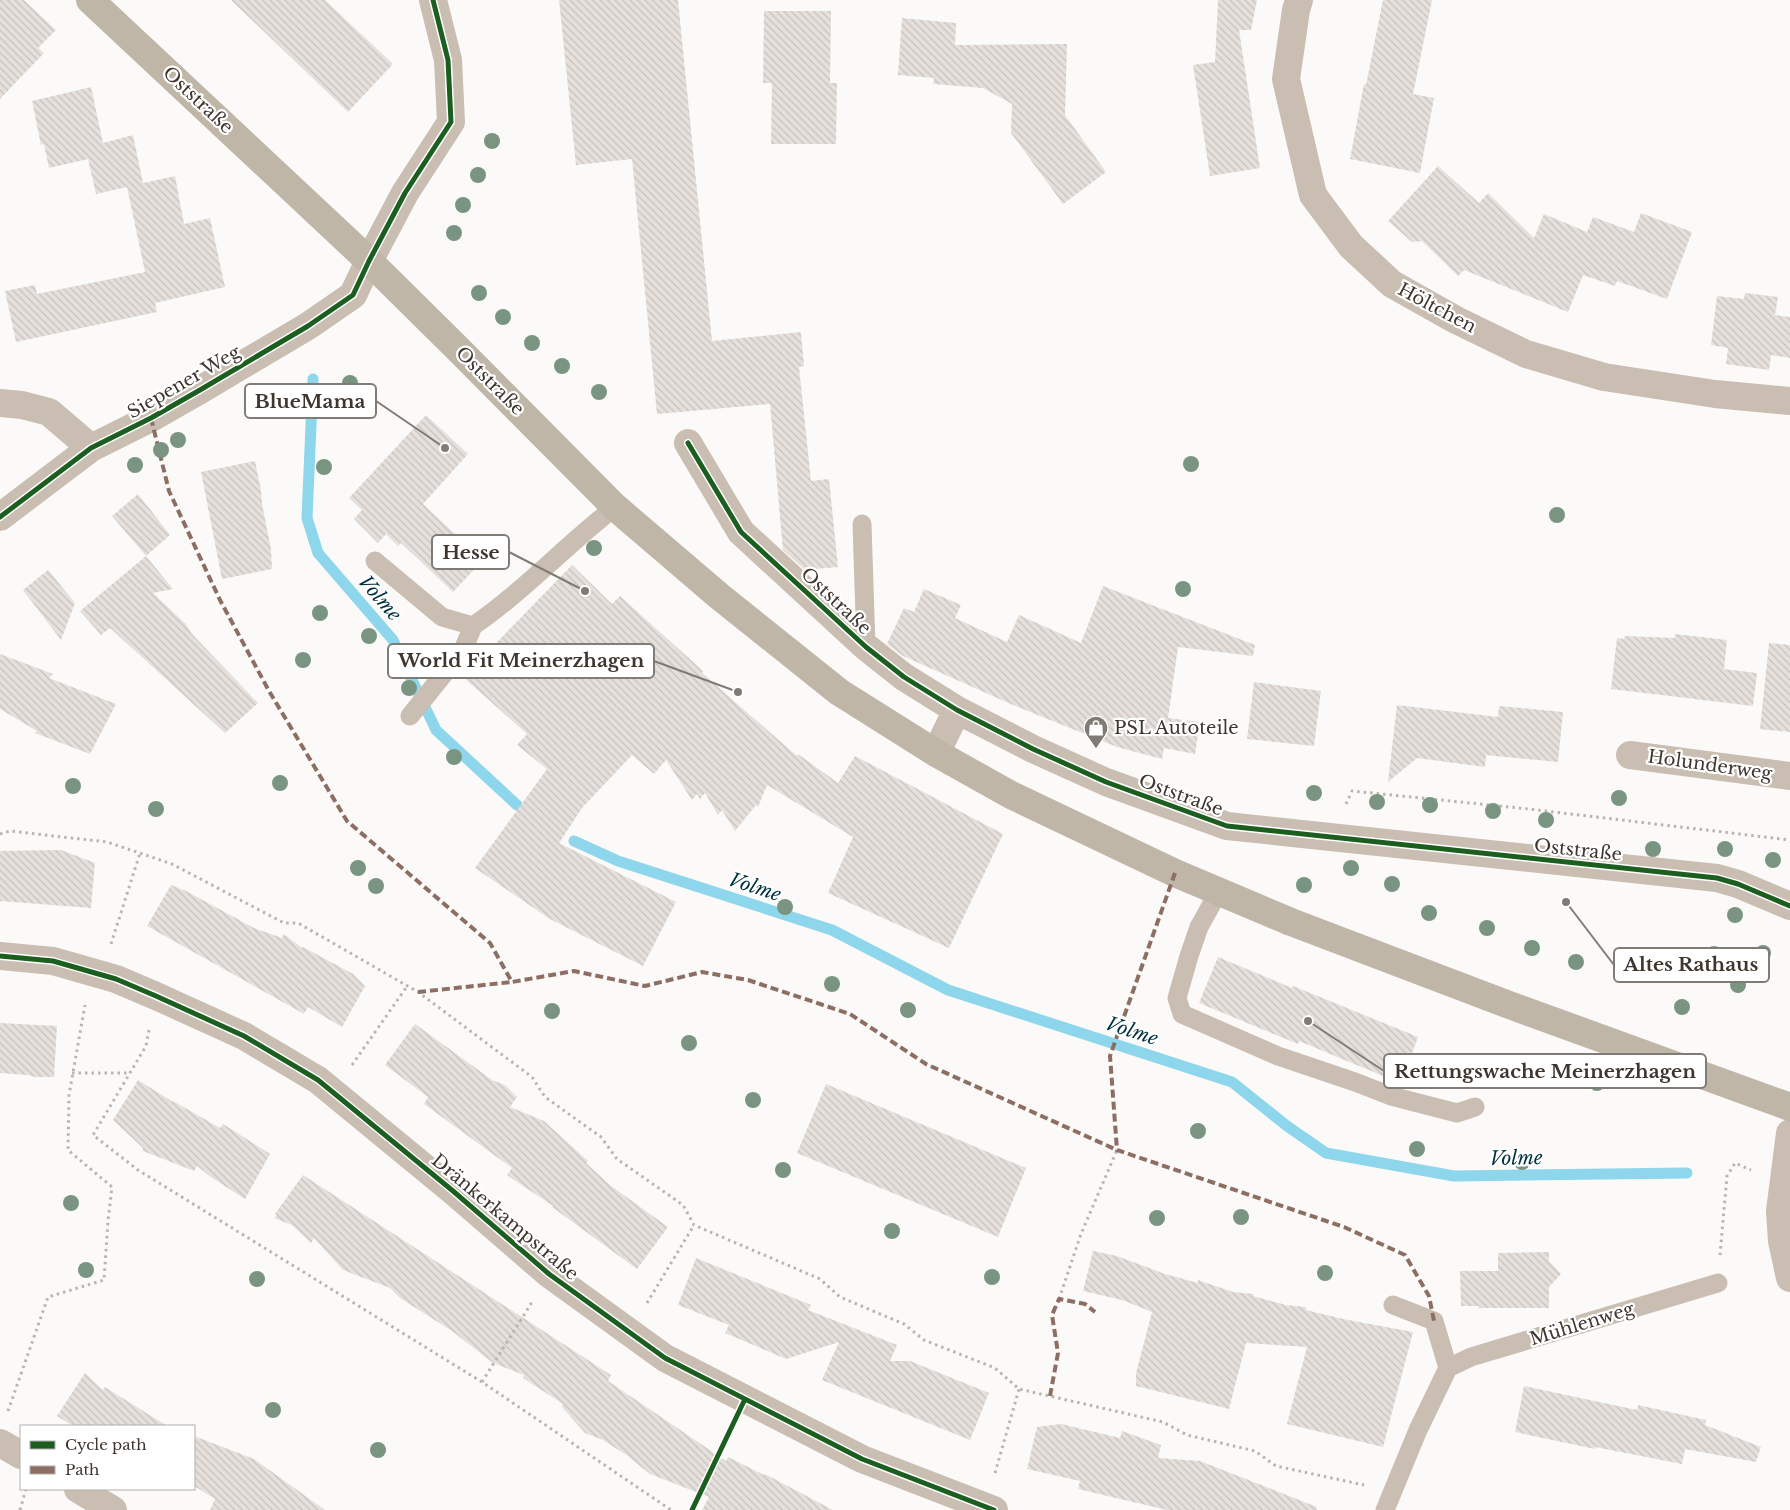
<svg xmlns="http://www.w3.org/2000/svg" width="1790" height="1510" font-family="'Libre Baskerville',serif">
<defs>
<pattern id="building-back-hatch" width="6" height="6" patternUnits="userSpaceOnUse" patternTransform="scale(1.25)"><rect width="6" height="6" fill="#e5e0db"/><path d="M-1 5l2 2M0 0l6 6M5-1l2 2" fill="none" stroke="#c6c1bc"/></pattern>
</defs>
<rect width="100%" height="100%" fill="#fcfaf8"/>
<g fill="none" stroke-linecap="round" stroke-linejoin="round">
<path stroke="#8ed6eb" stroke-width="11" d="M313,379L307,518L318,553L393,640L436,730L517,805
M574,841L618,861L832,930L948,990L1232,1082L1287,1126L1326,1153L1454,1176L1687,1173"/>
</g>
<path fill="url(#building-back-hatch)" d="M0,0H24L56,30L38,48L44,53L0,99Z
M231,0H325L393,64L348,112Z
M559,0H678L712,341L801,332L804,366L799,367L811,481L829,479L838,567L805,570L783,550L770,404L657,414L632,159L576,165Z
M1218,0H1257L1251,30H1239L1260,168L1210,176L1193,65L1215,62Z
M1383,0H1432L1413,94L1434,98L1420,173L1350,159L1364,84L1366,85Z
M764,11H831L830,83H837L836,144H771L772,83H763Z
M902,18L956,23L955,45L1067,44L1065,115L1106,172L1063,204L1011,133L1012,104L983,88L933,84L934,78L898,75Z
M91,87L103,143L133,135L143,183L175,176L184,224L210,218L225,287L155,303L157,312L16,342L5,291L35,285L37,294L145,272L127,187L96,194L88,159L49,168L44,144L41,145L32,101Z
M1438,166L1479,203L1488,193L1534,238L1544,214L1587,232L1593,217L1634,232L1641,213L1692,232L1667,299L1617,281L1615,286L1583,275L1568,312L1464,270L1458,276L1422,241L1412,242L1388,221Z
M1745,293L1778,297L1775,315L1790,317V358L1771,355L1769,370L1726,364L1728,348L1711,345L1717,296L1744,299Z
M426,415L468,454L423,504L483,560L453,592L401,543L398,546L386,534L378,543L354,519L362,510L349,498Z
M255,461L261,490L262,504L271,549L272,569L222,579L201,472Z
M138,494L170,535L146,556L112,516Z
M146,556L173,589L153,593L186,624L192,634L258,703L225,733L110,628L101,635L80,611Z
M572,565L612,604L620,596L703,671L702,673L797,756L798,754L838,783L855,756L1003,834L949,948L828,893L853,837L767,785L758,807L756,805L735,831L722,810L718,815L705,793L700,799L697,794L692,800L666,760L654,774L632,755L582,808L559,843L676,902L643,966L550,919L475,868L547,769L517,745L527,734L463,677Z
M48,570L75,603L61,640L23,590Z
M1103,586L1255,645L1253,656L1178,647L1168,718L1200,722L1195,754L1164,748L1162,759L1117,747L1013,705L903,656L887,644L904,608L914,612L924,589L961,605L955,618L1007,642L1019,615L1081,643Z
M1675,634L1727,640L1724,669L1757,673L1753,706L1611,689L1617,638L1624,639L1625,636L1675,638Z
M1769,643L1790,645V732L1760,729Z
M0,654L53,674L49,678L116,704L90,754L35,733L37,731L0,709Z
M1254,682L1321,691L1314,746L1247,739Z
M1397,705L1498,717L1499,706L1563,712L1558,762L1486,755L1485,767L1417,758L1388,782Z
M61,850L95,863L91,908L0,901V851Z
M171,885L186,891L254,928L282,938L284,934L302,948L303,947L353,974L365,986L342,1027L308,1007L304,1014L147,926Z
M1218,957L1292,988L1293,986L1418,1037L1411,1056L1418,1059L1407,1086L1299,1041L1298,1044L1199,1003Z
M0,1023L57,1026L54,1077H35L28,1075L0,1073Z
M415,1024L492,1080L505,1085L517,1097L510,1107L544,1121L588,1161L586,1163L611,1186L668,1227L637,1269L552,1207L553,1206L507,1175L512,1168L424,1104L428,1097L385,1065Z
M138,1080L173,1102V1101L220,1128L223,1124L270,1154L245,1199L211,1177L197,1166L194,1171L143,1151V1148L113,1120Z
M826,1084L1026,1168L998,1237L797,1153Z
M303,1175L611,1375L608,1381L726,1461L728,1457L764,1475L765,1474L833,1510H702L709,1497L650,1474L625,1454L603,1440L585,1433L562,1407L563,1404L523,1378L524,1375L493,1363L452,1331L400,1298L390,1288L343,1270L314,1238L311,1243L292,1225L274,1218L277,1215L275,1214Z
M1093,1251L1117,1256L1165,1274L1198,1283V1280L1233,1292L1254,1294L1253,1296L1286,1305L1306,1307V1310L1343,1319L1413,1332L1383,1447L1287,1424L1307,1347L1246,1343L1229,1409L1136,1386V1373L1152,1312L1122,1300L1083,1291Z
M1549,1252V1261L1561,1274L1549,1287V1308H1479V1306H1461L1460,1271H1498V1253Z
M696,1258L811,1305L808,1310L897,1345L890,1361H910L989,1393L970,1440L822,1380L839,1342L786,1359L725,1333L729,1325L678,1305Z
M85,1373L103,1390L105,1387L167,1426H73L57,1416Z
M1524,1386L1637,1410L1638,1405L1706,1420L1705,1425L1761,1447L1756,1462L1685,1449L1682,1464L1595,1447V1449L1515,1432Z
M1061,1424L1120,1438L1122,1431L1161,1445L1158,1458L1200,1461L1317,1507V1510H1167L1078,1489L1080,1481L1027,1469L1037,1427Z
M194,1436L254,1459L325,1510H210L215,1499L194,1486Z"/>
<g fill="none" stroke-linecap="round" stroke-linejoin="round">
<path stroke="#bbb4ac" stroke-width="3" stroke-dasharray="2.5 4" stroke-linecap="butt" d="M1346,804L1352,791L1529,809L1790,840
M0,834L10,831L107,842L172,864L284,923H298L418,992L532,1077L545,1097L601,1137L617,1159L683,1205L694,1225L820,1279L840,1297L904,1324L924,1340L995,1368L1019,1389L1163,1422L1187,1435L1255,1451L1276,1466L1364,1485
M111,944L140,853
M149,1030L146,1046L93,1135L138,1170L482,1382L671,1510
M352,1065L408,985
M72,1073H129
M1720,1255L1727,1176L1735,1163L1751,1170
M1059,1299L1081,1234L1117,1150
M647,1303L694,1225
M482,1382L532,1302
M8,1411L48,1297L104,1280L108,1221L112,1187L68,1150L69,1095L85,1005
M995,1473L1019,1389
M20,1510L26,1489
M692,1510L731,1429"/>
<path stroke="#c9beb1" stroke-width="19" d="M862,524L866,647
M375,561L442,617L473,626C524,591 566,545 615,507
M410,716L463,650L473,626
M1219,891L1199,927L1189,956L1177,998L1182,1014L1278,1056L1355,1082L1391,1096L1457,1113L1475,1107
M1393,1305L1434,1321L1448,1368
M1385,1510L1418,1430L1448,1368L1471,1357L1718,1283"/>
<path stroke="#c9beb1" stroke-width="28" d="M1299,0L1296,10L1286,79L1313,195L1351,246L1392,284L1456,320L1526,354L1604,377L1715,394L1790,401
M0,403L22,405L49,412L91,448
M688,443L741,532L866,647L904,677L957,710L1033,749L1106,782L1227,826L1717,878L1738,884L1790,906
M0,517L91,448L151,418L200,390L308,326L353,295L369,261L405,193L451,122L448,60L433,0
M936,753L957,710
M1630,755L1790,776
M0,956L53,961L116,979L156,996L244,1036L318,1080L453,1191L549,1274L665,1358L862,1459L994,1510
M1790,1133L1780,1211L1782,1241L1790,1278
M0,1443L21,1455
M78,1489L113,1510"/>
<path stroke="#c0b6a7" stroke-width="28" d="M90,0L369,261L458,349L615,507L719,596L839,692L936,753L1011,795L1175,873L1291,922L1512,1006L1790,1107"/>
<path stroke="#8d6e63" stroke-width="4" stroke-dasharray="8 4" stroke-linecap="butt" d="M151,418L169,491L220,600L269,691L347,821L490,943L512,982L574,971L645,986L702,972L748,980L850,1014L926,1064L1117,1150
M1175,873L1110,1056L1117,1150L1344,1227L1405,1255L1429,1296L1434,1321
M418,992L512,982
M1050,1396L1058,1353L1052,1315L1059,1299L1085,1304L1095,1312"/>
<defs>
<path id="cycleway" d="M688,443L741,532L866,647L904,677L957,710L1033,749L1106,782L1227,826L1717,878L1738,884L1790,906
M0,517L91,448L151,418L200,390L308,326L353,295L369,261L405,193L451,122L448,60L433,0
M0,956L53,961L116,979L156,996L244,1036L318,1080L453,1191L549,1274L665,1358L862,1459L994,1510
M692,1510L745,1399"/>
</defs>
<use href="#cycleway" stroke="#fff" stroke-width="8"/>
<use href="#cycleway" stroke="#1b5e20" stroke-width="5"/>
</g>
<g fill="#799581">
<circle cx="492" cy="141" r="8"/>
<circle cx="478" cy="175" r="8"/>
<circle cx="463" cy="205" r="8"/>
<circle cx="454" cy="233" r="8"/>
<circle cx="479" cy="293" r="8"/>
<circle cx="503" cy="317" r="8"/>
<circle cx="532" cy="343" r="8"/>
<circle cx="562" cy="366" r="8"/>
<circle cx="350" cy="383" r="8"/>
<circle cx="599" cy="392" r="8"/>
<circle cx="178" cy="440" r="8"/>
<circle cx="161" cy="450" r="8"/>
<circle cx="1191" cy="464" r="8"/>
<circle cx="135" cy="465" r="8"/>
<circle cx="324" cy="467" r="8"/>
<circle cx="1557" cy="515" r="8"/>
<circle cx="594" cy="548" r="8"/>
<circle cx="1183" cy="589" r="8"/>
<circle cx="320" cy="613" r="8"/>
<circle cx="369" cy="636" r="8"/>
<circle cx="303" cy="660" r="8"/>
<circle cx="409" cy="688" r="8"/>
<circle cx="454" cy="757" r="8"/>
<circle cx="280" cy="783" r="8"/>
<circle cx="73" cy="786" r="8"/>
<circle cx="1314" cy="793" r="8"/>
<circle cx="1619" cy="798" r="8"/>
<circle cx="1377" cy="802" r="8"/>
<circle cx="1430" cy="805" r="8"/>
<circle cx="156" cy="809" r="8"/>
<circle cx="1493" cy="811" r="8"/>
<circle cx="1546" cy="820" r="8"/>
<circle cx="1653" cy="849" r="8"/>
<circle cx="1725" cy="849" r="8"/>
<circle cx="1773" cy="860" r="8"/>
<circle cx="358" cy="868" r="8"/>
<circle cx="1351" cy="868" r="8"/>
<circle cx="1392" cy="884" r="8"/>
<circle cx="1304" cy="885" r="8"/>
<circle cx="376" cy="886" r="8"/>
<circle cx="785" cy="907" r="8"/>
<circle cx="1429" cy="913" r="8"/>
<circle cx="1735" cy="915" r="8"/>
<circle cx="1487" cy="928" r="8"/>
<circle cx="1532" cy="948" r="8"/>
<circle cx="1763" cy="953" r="8"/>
<circle cx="1714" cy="954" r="8"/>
<circle cx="1576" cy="962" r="8"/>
<circle cx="832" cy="984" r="8"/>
<circle cx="1738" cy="985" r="8"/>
<circle cx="1682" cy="1007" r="8"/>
<circle cx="908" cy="1010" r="8"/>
<circle cx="552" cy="1011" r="8"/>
<circle cx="689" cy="1043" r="8"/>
<circle cx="1597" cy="1083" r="8"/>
<circle cx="753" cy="1100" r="8"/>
<circle cx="1198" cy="1131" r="8"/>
<circle cx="1417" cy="1149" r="8"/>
<circle cx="1522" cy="1162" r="8"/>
<circle cx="783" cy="1170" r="8"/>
<circle cx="71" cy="1203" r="8"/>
<circle cx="1241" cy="1217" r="8"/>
<circle cx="1157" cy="1218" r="8"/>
<circle cx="892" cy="1231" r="8"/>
<circle cx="86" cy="1270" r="8"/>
<circle cx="1325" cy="1273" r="8"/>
<circle cx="992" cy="1277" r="8"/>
<circle cx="257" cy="1279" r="8"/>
<circle cx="273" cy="1410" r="8"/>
<circle cx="378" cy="1450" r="8"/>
</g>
<defs>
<symbol id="shop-pin" viewBox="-11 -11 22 30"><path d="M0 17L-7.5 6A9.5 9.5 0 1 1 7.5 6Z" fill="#817b75" stroke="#fff"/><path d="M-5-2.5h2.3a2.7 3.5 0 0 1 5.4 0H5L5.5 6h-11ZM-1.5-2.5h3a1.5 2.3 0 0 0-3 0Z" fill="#fff"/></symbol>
</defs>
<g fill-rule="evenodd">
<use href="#shop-pin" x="1082" y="714" width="28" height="38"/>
</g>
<g text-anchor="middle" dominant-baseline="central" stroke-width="4.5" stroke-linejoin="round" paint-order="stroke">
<g font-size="18" fill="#3f362f" stroke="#fff">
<text transform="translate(198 100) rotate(43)">Oststraße</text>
<text transform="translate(1437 308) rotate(28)">Höltchen</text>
<text transform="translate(490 381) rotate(45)">Oststraße</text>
<text transform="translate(184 382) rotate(-30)">Siepener Weg</text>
<text transform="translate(836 601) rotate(43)">Oststraße</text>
<text transform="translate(1710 765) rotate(8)">Holunderweg</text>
<text transform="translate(1181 795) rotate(20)">Oststraße</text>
<text transform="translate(1578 850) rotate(6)">Oststraße</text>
<text transform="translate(505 1217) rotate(40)">Dränkerkampstraße</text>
<text transform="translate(1582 1324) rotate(-17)">Mühlenweg</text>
</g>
<g font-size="18" fill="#3f362f" stroke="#fff" text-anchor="start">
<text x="1114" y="728">PSL Autoteile</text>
</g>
<g font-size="19" font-style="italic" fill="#00313e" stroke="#fff">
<text transform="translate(380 598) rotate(49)">Volme</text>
<text transform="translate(755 887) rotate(18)">Volme</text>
<text transform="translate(1132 1031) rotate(18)">Volme</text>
<text transform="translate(1516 1158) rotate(-1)">Volme</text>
</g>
</g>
<path fill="none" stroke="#817b75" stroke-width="2" d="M445 448L376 401M585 591L509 552M738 692L654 661M1566 902L1614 965M1308 1021L1384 1071"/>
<g fill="#817b75" stroke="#fff" stroke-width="2">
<circle cx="445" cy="448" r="5"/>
<circle cx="585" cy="591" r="5"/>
<circle cx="738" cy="692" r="5"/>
<circle cx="1566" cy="902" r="5"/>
<circle cx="1308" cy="1021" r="5"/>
</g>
<g fill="#fff" stroke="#817b75" stroke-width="2">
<rect x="245" y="384" width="131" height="34" rx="5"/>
<rect x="432" y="535" width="77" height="34" rx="5"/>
<rect x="388" y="644" width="266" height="34" rx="5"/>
<rect x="1614" y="948" width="155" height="34" rx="5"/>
<rect x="1384" y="1054" width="322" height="34" rx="5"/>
</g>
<g font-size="19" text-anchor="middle" font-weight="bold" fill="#3f362f">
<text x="310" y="408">BlueMama</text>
<text x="471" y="559">Hesse</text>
<text x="521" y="667">World Fit Meinerzhagen</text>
<text x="1691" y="971">Altes Rathaus</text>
<text x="1545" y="1078">Rettungswache Meinerzhagen</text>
</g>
<rect x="20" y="1425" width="175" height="65" fill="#ffffff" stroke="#b2afac"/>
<rect x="30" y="1441" width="25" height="8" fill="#1b5e20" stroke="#b2afac"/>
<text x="65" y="1450" font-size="15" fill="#3f362f">Cycle path</text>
<rect x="30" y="1466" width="25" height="8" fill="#8d6e63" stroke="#b2afac"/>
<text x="65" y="1475" font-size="15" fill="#3f362f">Path</text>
</svg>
